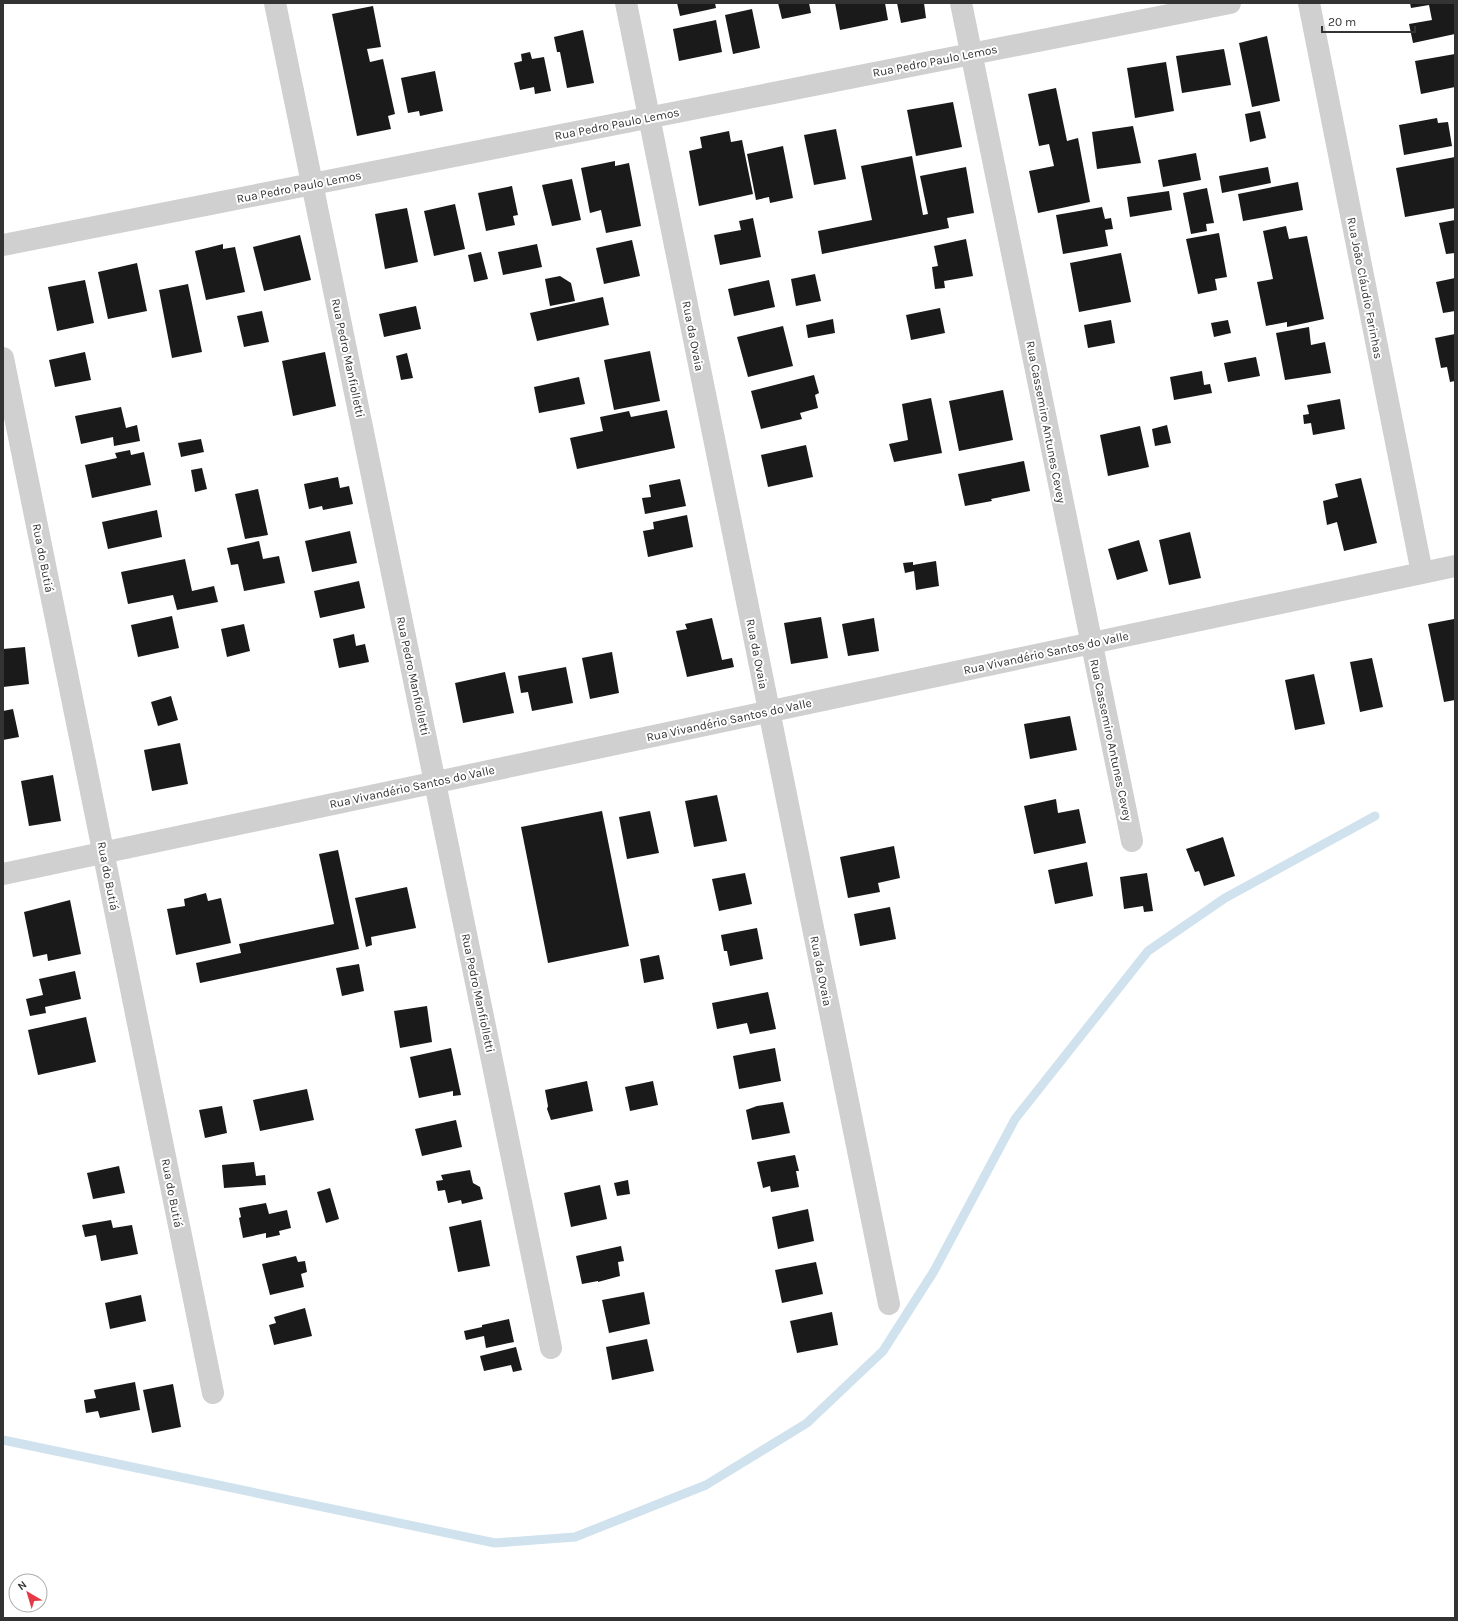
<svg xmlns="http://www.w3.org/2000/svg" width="1458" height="1621" font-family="Karla,sans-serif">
<rect width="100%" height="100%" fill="#fff"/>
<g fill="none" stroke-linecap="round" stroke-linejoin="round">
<path stroke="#cfe2ee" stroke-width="9" d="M3,1440L495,1543L575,1537L706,1485L807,1423L883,1351L934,1271L1015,1119L1148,951L1225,898L1375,816"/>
</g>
<path fill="#1a1a1a" d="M677,3H715L716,8L680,16Z
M778,3H809L811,13L782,19Z
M835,3H885L888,20L840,30Z
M897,3H924L926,18L901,23Z
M1410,3H1455V34L1413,43L1409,24L1432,20L1429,5L1411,8Z
M373,6L381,47L367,49L370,62L383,59L395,114L388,116L391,129L357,136L332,14Z
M752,9L760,48L733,54L725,15Z
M716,20L722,52L679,61L673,29Z
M583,30L594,83L567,88L560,52H557L554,37Z
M1267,36L1280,101L1252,107L1239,43Z
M1224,49L1231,85L1182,93L1176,56Z
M530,52L532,59L544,57L551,91L535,94L534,87L520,90L514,63L522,61L521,54Z
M1455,54V87L1421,94L1415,61Z
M1166,62L1174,111L1135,118L1127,68Z
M435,71L443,111L420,116L419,111L408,113L401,78Z
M1056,88L1067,141L1078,138L1090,202L1038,213L1029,171L1054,166L1049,144L1039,146L1028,94Z
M953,102L962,147L916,156L907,110Z
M1260,111L1266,138L1250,142L1245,114Z
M1437,118L1438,123L1448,122L1452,146L1404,155L1399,125Z
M1133,126L1141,163L1097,169L1092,132Z
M836,129L846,179L814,185L804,135Z
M729,131L731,142L742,140L753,194L699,206L689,151L702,148L700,137Z
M783,146L793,198L770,203L769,197L756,200L747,154Z
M1196,153L1201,180L1163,187L1158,160Z
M912,156L923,215L928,214L920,176L966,167L974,213L947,218L949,228L822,254L818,231L872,220L861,166Z
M1455,157V208L1405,217L1396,168Z
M615,161V166L629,163L641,226L606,233L601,210L590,213L581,168Z
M1268,167L1271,183L1222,193L1219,176Z
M572,179L581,220L552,226L542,185Z
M1298,182L1303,210L1243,221L1238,194Z
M512,186L518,215L513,216L515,225L486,231L478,193Z
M1207,188L1214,223L1206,224L1207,231L1191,234L1183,193Z
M1169,191L1172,210L1130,217L1127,197Z
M455,204L465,249L434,256L424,211Z
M1102,207L1105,219L1111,218L1113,229L1105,230L1108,246L1063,254L1056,215Z
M407,208L418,262L385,269L375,214Z
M753,218L761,257L720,265L714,235L741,230L739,221Z
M1455,220V253L1446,254L1439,223Z
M1286,226L1289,239L1307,236L1324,319L1287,327V322L1266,326L1257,282L1273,279L1263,231Z
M1219,233L1227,277L1215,279L1217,290L1198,294L1186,239Z
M300,235L311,280L264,291L253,247Z
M966,239L973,276L944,281L945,288L935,289L932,267L938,266L934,246Z
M632,240L640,276L604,284L596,248Z
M223,244V249L235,247L245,292L206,300L195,251Z
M537,244L542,267L503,275L498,252Z
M481,252L488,279L474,282L468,255Z
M1121,253L1131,302L1079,312L1070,263Z
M137,263L147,311L108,319L98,272Z
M815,274L821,301L796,306L791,279Z
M560,276L571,283L575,301L550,306L545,279Z
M1455,278V311L1443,313L1436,282Z
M85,280L94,323L57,331L48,287Z
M769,280L775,307L734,316L728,289Z
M188,284L202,352L172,358L159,290Z
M603,297L609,325L537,341L530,313Z
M416,306L421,329L384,337L379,314Z
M940,308L945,333L911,340L906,315Z
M262,311L269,342L244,347L237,316Z
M833,319L835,333L808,338L806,325Z
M1111,320L1115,343L1088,348L1084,325Z
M1228,320L1231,333L1214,337L1211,323Z
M783,326L793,366L748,377L737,337Z
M1309,327L1311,345L1325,342L1331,373L1285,380L1276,333Z
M1455,334V381L1450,382L1447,367L1441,368L1435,338Z
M650,351L660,401L614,410L604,360Z
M85,352L91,380L55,387L49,360Z
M325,352L336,406L293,416L282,361Z
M407,353L413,378L401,380L396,356Z
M1256,357L1260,376L1228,382L1224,363Z
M1202,371L1204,385L1210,384L1212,393L1174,400L1170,377Z
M814,375L819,393L815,395L818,408L800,413L802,419L761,429L751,391Z
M579,377L585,404L539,413L534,387Z
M1003,390L1013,440L959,451L949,401Z
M931,398L942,453L894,462L889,444L908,440L902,404Z
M1340,399L1345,429L1313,435L1311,423L1304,424L1303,415L1309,414L1307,405Z
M121,407L126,428L137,425L140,441L114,446L113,437L81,444L75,416Z
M667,410L675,448L577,469L570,438L603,431L600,417L629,411L631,417Z
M1167,425L1171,443L1155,446L1152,429Z
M1140,426L1149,467L1108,476L1100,435Z
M201,439L204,452L181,457L178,443Z
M806,445L813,477L768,487L761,455Z
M130,450L131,455L144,452L151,485L92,498L85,465L117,458L115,453Z
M1024,461L1030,491L991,499L992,501L965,506L958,474Z
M202,468L207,489L195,492L191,470Z
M338,477L340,488L349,486L353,504L323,510L322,506L309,509L304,484Z
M1361,478L1377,543L1344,551L1337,522L1327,525L1323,501L1338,497L1335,484Z
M680,479L686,506L645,514L642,498L651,497L649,485Z
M258,489L268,535L245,539L235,494Z
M157,510L162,537L108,549L102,522Z
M687,515L693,547L648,557L643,531L654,529L653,522Z
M350,531L357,563L312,572L305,541Z
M1190,532L1201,578L1169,585L1159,540Z
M1139,540L1148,571L1117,580L1108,549Z
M259,541L263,559L279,556L285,583L244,591L238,564L231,565L227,548Z
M185,559L192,591L214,586L218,602L177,610L173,595L128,604L121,572Z
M936,561L939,586L916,590L914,571L905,573L903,563L913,562V565Z
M359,581L365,608L320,618L314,591Z
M172,616L179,648L138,657L131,625Z
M821,617L828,658L791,664L784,623Z
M712,618L722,660L732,658L734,667L687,677L676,631L687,629L685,624Z
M874,618L879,651L848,656L842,624Z
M1454,619L1455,700L1444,702L1428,624Z
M244,624L250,651L227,657L221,629Z
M354,634L356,646L365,644L369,662L339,668L333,639Z
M25,647L29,684L3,687V649Z
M612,652L619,693L590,699L582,658Z
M1372,658L1383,707L1360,712L1350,662Z
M566,667L573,703L532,711L528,692L521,693L518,676Z
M505,672L514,713L463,723L455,683Z
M1314,674L1325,724L1295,730L1285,680Z
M171,696L178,720L158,726L151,702Z
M13,709L19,737L3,740V711Z
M1070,716L1077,750L1030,759L1024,724Z
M180,743L188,784L152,791L144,750Z
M53,775L61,821L29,826L21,781Z
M717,795L727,841L694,847L685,801Z
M1056,799L1058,813L1079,809L1086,843L1034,854L1024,806Z
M602,811L629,946L548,963L521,827Z
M650,811L659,853L627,859L619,817Z
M1223,837L1235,876L1204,886L1199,871L1195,872L1186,849Z
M894,846L900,878L878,883L880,892L848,898L840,857Z
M338,850L359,949L200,983L196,963L241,953L239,944L334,924L319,854Z
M1087,862L1093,896L1055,904L1048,870Z
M745,873L752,904L719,911L712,879Z
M1147,873L1153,911L1144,912L1143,906L1124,909L1120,877Z
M407,887L416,928L371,937L372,945L366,947L355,898Z
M206,893L208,901L221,898L231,943L176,955L167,909L185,906L184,899Z
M70,900L81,954L48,961L47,954L33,957L24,912Z
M890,907L896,939L860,946L854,914Z
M757,928L763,959L730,966L727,951H724L721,935Z
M659,955L664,979L644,983L640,959Z
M359,964L364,991L342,996L336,968Z
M75,971L81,999L45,1007L46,1013L30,1016L26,999L43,995L39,979Z
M768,992L776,1029L750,1034L747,1023L717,1029L712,1003Z
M427,1006L432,1042L400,1048L394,1011Z
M86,1017L96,1062L38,1075L28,1030Z
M451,1048L461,1095L453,1096V1091L419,1098L410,1057Z
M775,1048L781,1081L739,1089L733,1056Z
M587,1081L593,1111L551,1120L547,1109L548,1106L545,1090Z
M653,1081L658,1105L630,1111L625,1087Z
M307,1089L314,1120L260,1131L253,1100Z
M783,1102L790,1133L752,1140L746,1110L757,1106Z
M222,1106L227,1133L205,1138L199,1110Z
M456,1120L462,1147L422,1156L415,1129Z
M795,1155L799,1171H796L799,1187L771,1192L770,1186L763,1188L757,1162Z
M254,1162L256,1176L265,1175L266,1185L224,1188L222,1165Z
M119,1166L125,1193L93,1199L87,1173Z
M470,1170L473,1183L480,1187L483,1199L462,1204L461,1200L448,1203L445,1190L438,1191L436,1181L443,1180L441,1175Z
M628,1180L630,1194L617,1196L614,1183Z
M600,1185L607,1219L571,1227L564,1193Z
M330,1188L339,1219L326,1223L317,1192Z
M266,1203L269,1214L287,1210L291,1228L279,1231L280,1235L266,1238V1233L243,1238L239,1218L241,1217L239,1208Z
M808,1209L814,1241L778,1249L772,1217Z
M111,1220L113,1228L132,1225L138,1254L101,1261L96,1235L85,1237L82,1225Z
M481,1220L490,1266L458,1272L449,1227Z
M621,1246L624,1261L618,1262L620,1276L598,1282V1281L582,1284L576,1256Z
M296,1256L298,1262L305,1261L307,1272L301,1274L304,1287L270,1295L262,1264Z
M816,1262L823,1294L782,1303L775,1270Z
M644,1292L650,1324L609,1333L602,1300Z
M141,1295L146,1321L110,1329L105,1303Z
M305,1308L312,1336L274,1345L269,1325L276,1323L274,1317Z
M832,1312L838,1345L797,1353L790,1321Z
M509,1319L514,1342L486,1348L484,1336L466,1340L464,1331L482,1327V1325Z
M647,1339L654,1371L612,1380L606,1347Z
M516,1347L522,1370L513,1372L511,1365L484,1371L480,1356Z
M135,1382L140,1410L100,1418L98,1411L86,1413L84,1400L96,1398L94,1390Z
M173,1384L181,1427L152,1433L143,1390Z"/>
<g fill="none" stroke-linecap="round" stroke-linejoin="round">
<path stroke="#d0d0d0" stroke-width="22" d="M275,3L551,1348
M626,3L889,1304
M961,3L1132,841
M1309,3L1422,573
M3,245L1230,3
M3,358L213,1393
M3,874L1455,566"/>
</g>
<g text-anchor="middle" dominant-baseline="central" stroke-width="4" stroke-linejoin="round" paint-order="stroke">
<g font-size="12" fill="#333" stroke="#fff">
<text transform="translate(935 61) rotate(-11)">Rua Pedro Paulo Lemos</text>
<text transform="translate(617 124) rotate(-11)">Rua Pedro Paulo Lemos</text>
<text transform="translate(299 187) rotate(-11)">Rua Pedro Paulo Lemos</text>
<text transform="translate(1365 288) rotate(79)">Rua João Cláudio Farinhas</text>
<text transform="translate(693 336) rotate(79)">Rua da Ovaia</text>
<text transform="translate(348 358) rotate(78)">Rua Pedro Manfiolletti</text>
<text transform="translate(1046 422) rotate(79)">Rua Cassemiro Antunes Cevey</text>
<text transform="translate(43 558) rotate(79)">Rua do Butiá</text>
<text transform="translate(1046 653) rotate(-12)">Rua Vivandério Santos do Valle</text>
<text transform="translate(757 654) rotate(79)">Rua da Ovaia</text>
<text transform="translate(413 676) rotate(78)">Rua Pedro Manfiolletti</text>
<text transform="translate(729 720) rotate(-12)">Rua Vivandério Santos do Valle</text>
<text transform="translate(1111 740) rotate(78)">Rua Cassemiro Antunes Cevey</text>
<text transform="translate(412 787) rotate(-12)">Rua Vivandério Santos do Valle</text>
<text transform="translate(108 876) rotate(79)">Rua do Butiá</text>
<text transform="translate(821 971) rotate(79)">Rua da Ovaia</text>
<text transform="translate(478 993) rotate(78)">Rua Pedro Manfiolletti</text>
<text transform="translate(172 1193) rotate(79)">Rua do Butiá</text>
</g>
</g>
<rect width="1458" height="1621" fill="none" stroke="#333333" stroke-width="8"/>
<g transform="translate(28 1593) rotate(322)"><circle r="19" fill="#ffffff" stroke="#adadad"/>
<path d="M0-3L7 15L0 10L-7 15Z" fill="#e63946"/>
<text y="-6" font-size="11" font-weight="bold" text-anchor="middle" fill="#333333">N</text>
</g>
<path d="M1322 26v6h93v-6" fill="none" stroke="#333333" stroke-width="2"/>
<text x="1328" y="26" font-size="12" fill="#333333" stroke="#ffffff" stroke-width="3" paint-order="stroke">20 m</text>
</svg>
